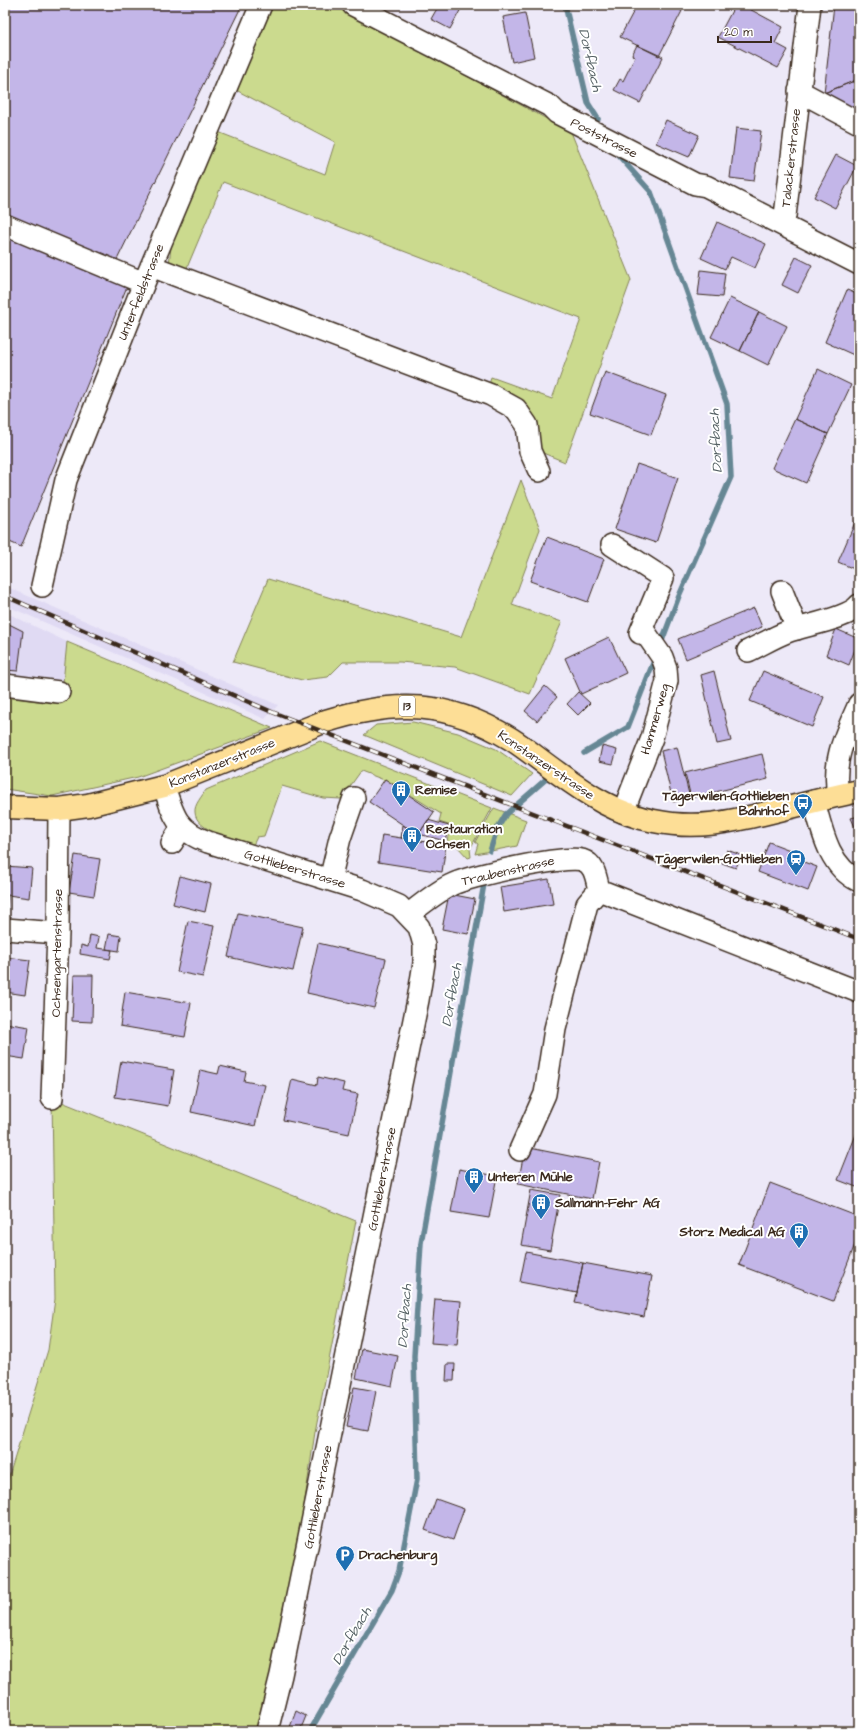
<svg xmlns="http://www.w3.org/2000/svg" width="864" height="1736" font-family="'Architects Daughter',sans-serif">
<rect width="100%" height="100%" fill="#ede9f8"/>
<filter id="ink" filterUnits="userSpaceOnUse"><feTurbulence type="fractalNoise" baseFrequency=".025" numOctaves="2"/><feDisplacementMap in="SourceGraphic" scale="8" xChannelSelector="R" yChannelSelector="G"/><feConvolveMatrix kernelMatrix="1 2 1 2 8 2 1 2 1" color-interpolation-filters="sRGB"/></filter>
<g filter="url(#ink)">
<path fill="#e0daf3" d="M5,586L278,705L265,719L5,605Z
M5,612L67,642L61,704L5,697Z"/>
<path fill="#cbda8e" stroke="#838256" d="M270,5H335L571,132L631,280L565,462L538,451L489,386L491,377L552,399L581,319L223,182L186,270L169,264L172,239L218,132L325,174L335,142L236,90Z
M521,480L540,529L512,605L562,622L530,694L455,667L400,662H343L328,677L302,680L233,662L268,579L461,637Z
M67,642L272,728L138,777L52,796L5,789V697L61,704Z
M413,722L458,733L496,749L532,774L512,796L364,735L376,725Z
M320,741L492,808L470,849L471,857L468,858L457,846L447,841L451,826L439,822L441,814L385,779L384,780L361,771L341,799L323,798L282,786L264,836L257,837L252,847C238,841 195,831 195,812C194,805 202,796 206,790Z
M494,808L526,820L517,846L475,854L478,844L475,842Z
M52,1098L356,1221L315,1432L275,1702L267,1731H5V1489L48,1350L55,1299Z"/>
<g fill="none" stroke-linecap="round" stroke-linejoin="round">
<path stroke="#668794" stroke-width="5.5" d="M565,5L588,103L598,119
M619,156L651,192L727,404L731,477L679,596L660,646
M584,753L628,727L655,658
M490,851L497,829L506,814L545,780
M310,1731L392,1590L399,1571L417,1479L414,1356L421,1243L484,884"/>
</g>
<path fill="#c3b6e8" stroke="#3b2a1e" d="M5,5H242L113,268L5,215Z
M439,5H463L450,29L431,19Z
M637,5H671L682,11L659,56L620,37Z
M735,5H742L783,27L775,43L788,50L778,68L718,37Z
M834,5H859V79L824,93Z
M525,13L534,57L512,62L503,17Z
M637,45L663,57L640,103L614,90L620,79L623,81L635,57L632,55Z
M859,79V114L824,93Z
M666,120L699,135L689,157L656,143Z
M736,128L761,131L754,181L730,178Z
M836,155L857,166L835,208L814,197Z
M717,222L766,244L755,268L731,257L725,269L701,258Z
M5,234L128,284L21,547L5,540Z
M796,257L812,265L798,293L782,285Z
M701,270L725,273L722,297L698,295Z
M847,290L859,295V349L856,356L825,342Z
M730,298L759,312L740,351L711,337Z
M759,312L787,326L768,365L740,351Z
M818,369L851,385L828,434L795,419Z
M605,372L666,395L651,435L590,413Z
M795,419L828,434L806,483L772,468Z
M637,464L678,478L656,543L615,529Z
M859,513V571L838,562Z
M547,537L604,559L588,602L530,581Z
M754,608L762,627L686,659L678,639Z
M5,622L23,631L18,671L5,670Z
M836,629L859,639L849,665L826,655Z
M609,637L626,673L581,694L565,658Z
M714,671L731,741L717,744L701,675Z
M763,671L824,697L812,727L750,701Z
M545,686L557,697L537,721L525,711Z
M578,692L590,703L578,715L567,704Z
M602,746L617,750L613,764L599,761Z
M677,747L690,798L673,802L661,751Z
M762,754L768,779L691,798L685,773Z
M385,779L434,812L418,835L369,802Z
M859,816V836L851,818Z
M428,820L449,826L445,841L419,834Z
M403,825L417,834L416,840L401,838Z
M382,835L446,845L442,872L378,862Z
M769,842L790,850L788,856L817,867L808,891L758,872Z
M727,850L741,855L736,868L722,863Z
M75,855L100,859L94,896L69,892Z
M5,866L32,868L29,898L8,895L7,913H5Z
M180,876L211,884L205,912L173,904Z
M549,879L553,904L504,912L500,887Z
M449,894L475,899L468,934L442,929Z
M238,913L303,927L293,971L228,957Z
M188,921L214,926L203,977L177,972Z
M109,934L121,936L119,951L106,949Z
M90,935L99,937L97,948L112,950L110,959L80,954L81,945L88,947Z
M318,943L386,959L374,1008L307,993Z
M5,957L30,960L25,995L5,992Z
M74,975H93L92,1022L72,1021Z
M125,992L191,1003L185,1037L120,1026Z
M5,1023L29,1027L24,1059L5,1056Z
M121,1061L174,1070L168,1106L115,1097Z
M220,1066L246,1072L244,1081L265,1085L255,1126L191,1112L200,1070L218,1074Z
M318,1077L344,1083L342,1091L358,1094L349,1134L283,1120L292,1079L317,1085Z
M859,1127V1188L838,1180Z
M525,1147L599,1162L592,1199L518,1184Z
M459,1169L497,1176L489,1218L451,1212Z
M770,1183L859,1217V1234L833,1301L739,1265Z
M531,1190L560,1195L550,1250L521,1245Z
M526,1252L583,1263L577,1293L520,1282Z
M583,1263L652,1276L644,1317L575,1303Z
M435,1299L461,1301L457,1345L431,1343Z
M362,1349L398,1356L392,1386L356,1378Z
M447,1364H455L454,1381H446Z
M354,1387L376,1391L368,1431L346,1427Z
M436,1499L464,1509L453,1540L425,1530Z
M296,1711L306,1716L300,1731L290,1727Z"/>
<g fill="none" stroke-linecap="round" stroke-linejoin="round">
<defs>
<path id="minor" d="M353,5L550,106L557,113L695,184L706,186L859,264
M799,91L859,123
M781,224L785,216L810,5
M5,225L144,283
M151,266L491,395L516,409L527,425L530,451L539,471
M612,545L663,578L640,633
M42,586L66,480L144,283L261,5
M782,591L797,629
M748,651C761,645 774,637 787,632C805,625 848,619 859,605
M5,685L59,692
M164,786C173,815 177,831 208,842L362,890L399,906L419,927L424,945V963L418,1000L281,1675L267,1731
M838,795C832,760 845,736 859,704
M814,801C822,831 829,867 859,881
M623,812L652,738L667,681L666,668L662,657L642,628
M172,843L182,827
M330,880L340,838L354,798
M599,890L859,992
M408,915C422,904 435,893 451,885C468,876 564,855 582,860C595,864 596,878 599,890
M5,929L58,933
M52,1098L58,933L59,809
M520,1150L545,1094L555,1029L587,904L599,890"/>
<path id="major" d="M5,807L59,809L88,805L164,786L326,721C395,699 448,701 511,739C527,749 542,762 558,773C588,795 617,814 654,821C696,830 730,822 771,812C800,805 829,797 859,791"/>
</defs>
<use href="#minor" stroke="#3b2a1e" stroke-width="24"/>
<use href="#major" stroke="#3b2a1e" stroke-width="25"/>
<use href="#minor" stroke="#fff" stroke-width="21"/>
<use href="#major" stroke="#fdde96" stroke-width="22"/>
<defs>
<path id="rail" d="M5,596L272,712L859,939"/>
</defs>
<use href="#rail" stroke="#3b2a1e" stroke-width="4.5"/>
<use href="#rail" stroke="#fff" stroke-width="3" stroke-dasharray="9" stroke-linecap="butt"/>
</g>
</g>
<defs>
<symbol id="building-pin" viewBox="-11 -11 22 30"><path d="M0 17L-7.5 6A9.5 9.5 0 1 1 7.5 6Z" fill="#1f6fb2" stroke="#fff"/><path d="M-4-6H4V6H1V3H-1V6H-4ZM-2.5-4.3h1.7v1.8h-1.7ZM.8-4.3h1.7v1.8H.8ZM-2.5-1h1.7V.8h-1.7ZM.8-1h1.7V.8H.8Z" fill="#fff"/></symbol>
<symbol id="bus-pin" viewBox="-11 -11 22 30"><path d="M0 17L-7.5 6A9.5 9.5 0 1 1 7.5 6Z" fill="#1f6fb2" stroke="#fff"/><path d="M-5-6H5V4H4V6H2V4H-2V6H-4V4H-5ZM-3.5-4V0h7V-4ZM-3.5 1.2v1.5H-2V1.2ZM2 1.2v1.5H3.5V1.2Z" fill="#fff"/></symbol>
<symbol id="station-pin" viewBox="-11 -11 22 30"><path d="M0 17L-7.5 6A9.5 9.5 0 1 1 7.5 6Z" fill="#1f6fb2" stroke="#fff"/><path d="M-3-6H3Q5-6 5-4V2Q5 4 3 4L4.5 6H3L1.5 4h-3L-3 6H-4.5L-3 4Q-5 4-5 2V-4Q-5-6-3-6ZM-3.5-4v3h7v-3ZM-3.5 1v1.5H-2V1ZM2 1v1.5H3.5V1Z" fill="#fff"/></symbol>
<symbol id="parking-pin" viewBox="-11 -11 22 30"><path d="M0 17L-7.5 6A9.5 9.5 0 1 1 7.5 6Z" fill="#1f6fb2" stroke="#fff"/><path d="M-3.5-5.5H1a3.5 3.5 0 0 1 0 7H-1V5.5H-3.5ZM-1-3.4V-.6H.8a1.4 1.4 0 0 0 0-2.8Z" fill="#fff"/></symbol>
</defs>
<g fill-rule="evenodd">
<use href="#building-pin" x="390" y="779" width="22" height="30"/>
<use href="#bus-pin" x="792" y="792" width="22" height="30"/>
<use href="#building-pin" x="401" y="825" width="22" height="30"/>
<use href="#station-pin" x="785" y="848" width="22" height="30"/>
<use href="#building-pin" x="463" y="1166" width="22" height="30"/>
<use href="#building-pin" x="530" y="1192" width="22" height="30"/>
<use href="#building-pin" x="788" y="1221" width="22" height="30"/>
<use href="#parking-pin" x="334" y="1544" width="22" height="30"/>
</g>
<g text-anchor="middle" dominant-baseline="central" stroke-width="4" stroke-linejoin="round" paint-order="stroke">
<rect fill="#fff" stroke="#766a62" stroke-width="1" x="399" y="696" width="16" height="20" rx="3"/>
<g font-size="12" font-weight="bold" fill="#3b2a1e">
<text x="407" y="706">13</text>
</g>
<g font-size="13" fill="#3b2a1e" stroke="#fff">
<text transform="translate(604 138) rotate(27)">Poststrasse</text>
<text transform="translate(791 158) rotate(-84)">Talackerstrasse</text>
<text transform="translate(141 292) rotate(-68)">Unterfeldstrasse</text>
<text transform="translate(655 719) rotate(-74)">Hammerweg</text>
<text transform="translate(222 763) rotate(-22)">Konstanzerstrasse</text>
<text transform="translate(546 765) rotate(34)">Konstanzerstrasse</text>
<text transform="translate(295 869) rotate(17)">Gottlieberstrasse</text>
<text transform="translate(508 871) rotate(-13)">Traubenstrasse</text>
<text transform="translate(57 953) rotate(-89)">Ochsengartenstrasse</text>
<text transform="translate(382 1179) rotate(-79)">Gottlieberstrasse</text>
<text transform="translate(318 1497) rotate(-79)">Gottlieberstrasse</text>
</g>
<g font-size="13" font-weight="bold" fill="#3b2a1e" stroke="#fff" text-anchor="start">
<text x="415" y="790">Remise</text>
<text x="789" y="796" text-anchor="end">Tägerwilen-Gottlieben<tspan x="789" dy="15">Bahnhof</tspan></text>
<text x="426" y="829">Restauration<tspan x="426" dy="15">Ochsen</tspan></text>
<text x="782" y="859" text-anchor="end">Tägerwilen-Gottlieben</text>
<text x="488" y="1177">Unteren Mühle</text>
<text x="555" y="1203">Sallmann-Fehr AG</text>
<text x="785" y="1232" text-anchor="end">Storz Medical AG</text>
<text x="359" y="1555">Drachenburg</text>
</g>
<g font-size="14" font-style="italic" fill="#546063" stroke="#fff">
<text transform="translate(590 60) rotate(77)">Dorfbach</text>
<text transform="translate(716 441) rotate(-93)">Dorfbach</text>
<text transform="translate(452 995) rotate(-80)">Dorfbach</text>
<text transform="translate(405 1316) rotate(-86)">Dorfbach</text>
<text transform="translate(352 1636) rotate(-60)">Dorfbach</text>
</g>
</g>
<rect width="864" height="1736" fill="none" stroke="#fff" stroke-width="20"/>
<rect x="10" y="10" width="844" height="1716" fill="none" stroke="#3b2a1e" stroke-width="1.5" filter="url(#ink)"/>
<path d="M718 36v6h53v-6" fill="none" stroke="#3b2a1e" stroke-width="2"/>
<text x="724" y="36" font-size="12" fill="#3b2a1e" stroke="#ffffff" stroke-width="3" paint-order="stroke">20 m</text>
</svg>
